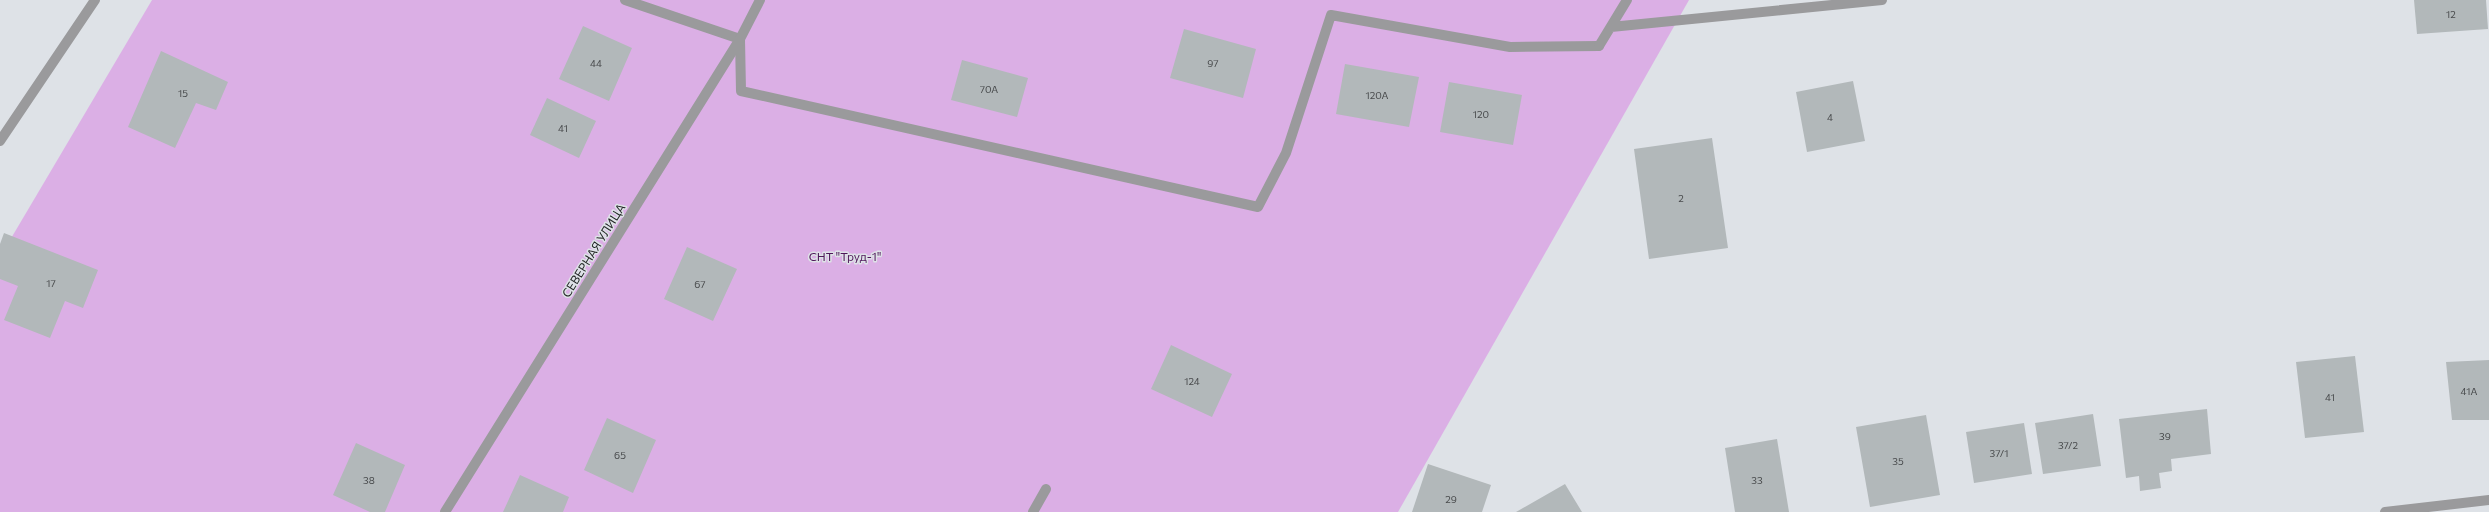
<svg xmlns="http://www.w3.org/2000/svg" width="2489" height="512" font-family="Commissioner,sans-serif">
<rect width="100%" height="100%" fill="#dee2e7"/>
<path fill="#dbafe5" d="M152,0H1689L1398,512H0V257Z"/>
<path fill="#b2b8ba" d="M2414,0H2486L2488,29L2417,34Z
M583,26L632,48L609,101L559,79Z
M1184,29L1256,49L1243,98L1170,78Z
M161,51L228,82L216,110L196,103L175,148L128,127Z
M962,60L1028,78L1017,117L951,100Z
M1345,64L1419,77L1409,127L1336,114Z
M1853,81L1865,141L1807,152L1796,92Z
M1449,82L1522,95L1513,145L1440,132Z
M547,98L596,121L579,158L530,135Z
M1712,138L1728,248L1649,259L1634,149Z
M4,233L98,270L83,308L65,301L50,338L4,320L18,286L0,279V244Z
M687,247L737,269L713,321L664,299Z
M1171,345L1232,374L1212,417L1151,389Z
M2355,356L2364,432L2305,438L2296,362Z
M2489,360V420H2452L2446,362Z
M2207,409L2211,454L2171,459L2172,471L2159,473L2161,488L2140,491L2139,476L2126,478L2119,419Z
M2093,414L2101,466L2043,474L2035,423Z
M1926,415L1940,495L1870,507L1856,427Z
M607,418L656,440L633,493L584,470Z
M2024,423L2032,474L1974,483L1966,432Z
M1777,439L1789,512H1735L1725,448Z
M356,443L405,465L385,512H370L333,495Z
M1428,464L1491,485L1482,512H1412Z
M520,475L569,497L563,512H503Z
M1565,484L1582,512H1516Z"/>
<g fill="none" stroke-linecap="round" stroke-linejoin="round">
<path stroke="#9a9a9c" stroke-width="10" d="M625,0L740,39L741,91L1258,207L1286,153L1331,15L1510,47L1599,46
M1033,512L1046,489"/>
<path stroke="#9a9a9c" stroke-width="10" d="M1611,27L1882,0
M1599,46L1627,0
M0,141L95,0
M445,512L740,39L760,0
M2385,512L2489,500"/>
</g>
<g text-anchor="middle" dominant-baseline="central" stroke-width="3" stroke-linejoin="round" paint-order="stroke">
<g font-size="10" fill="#484a4c">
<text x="2451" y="14">12</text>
<text x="596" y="63">44</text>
<text x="1213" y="63">97</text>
<text x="989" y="89">70А</text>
<text x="183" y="93">15</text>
<text x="1377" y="95">120А</text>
<text x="1481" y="114">120</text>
<text x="1830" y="117">4</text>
<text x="563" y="128">41</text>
<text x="1681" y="198">2</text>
<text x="51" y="283">17</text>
<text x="700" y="284">67</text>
<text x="1192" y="381">124</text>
<text x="2469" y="391">41А</text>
<text x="2330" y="397">41</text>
<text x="2165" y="436">39</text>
<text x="2068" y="445">37/2</text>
<text x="1999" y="453">37/1</text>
<text x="620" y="455">65</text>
<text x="1898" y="461">35</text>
<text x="369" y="480">38</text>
<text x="1757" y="480">33</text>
<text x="1451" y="499">29</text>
</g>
<g font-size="12" fill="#242627" stroke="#dee2e7">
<text transform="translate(593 250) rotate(-58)">СЕВЕРНАЯ УЛИЦА</text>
</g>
<g font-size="12" fill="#4e1759" stroke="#dee2e7">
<text x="845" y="256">СНТ "Труд-1"</text>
</g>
</g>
</svg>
